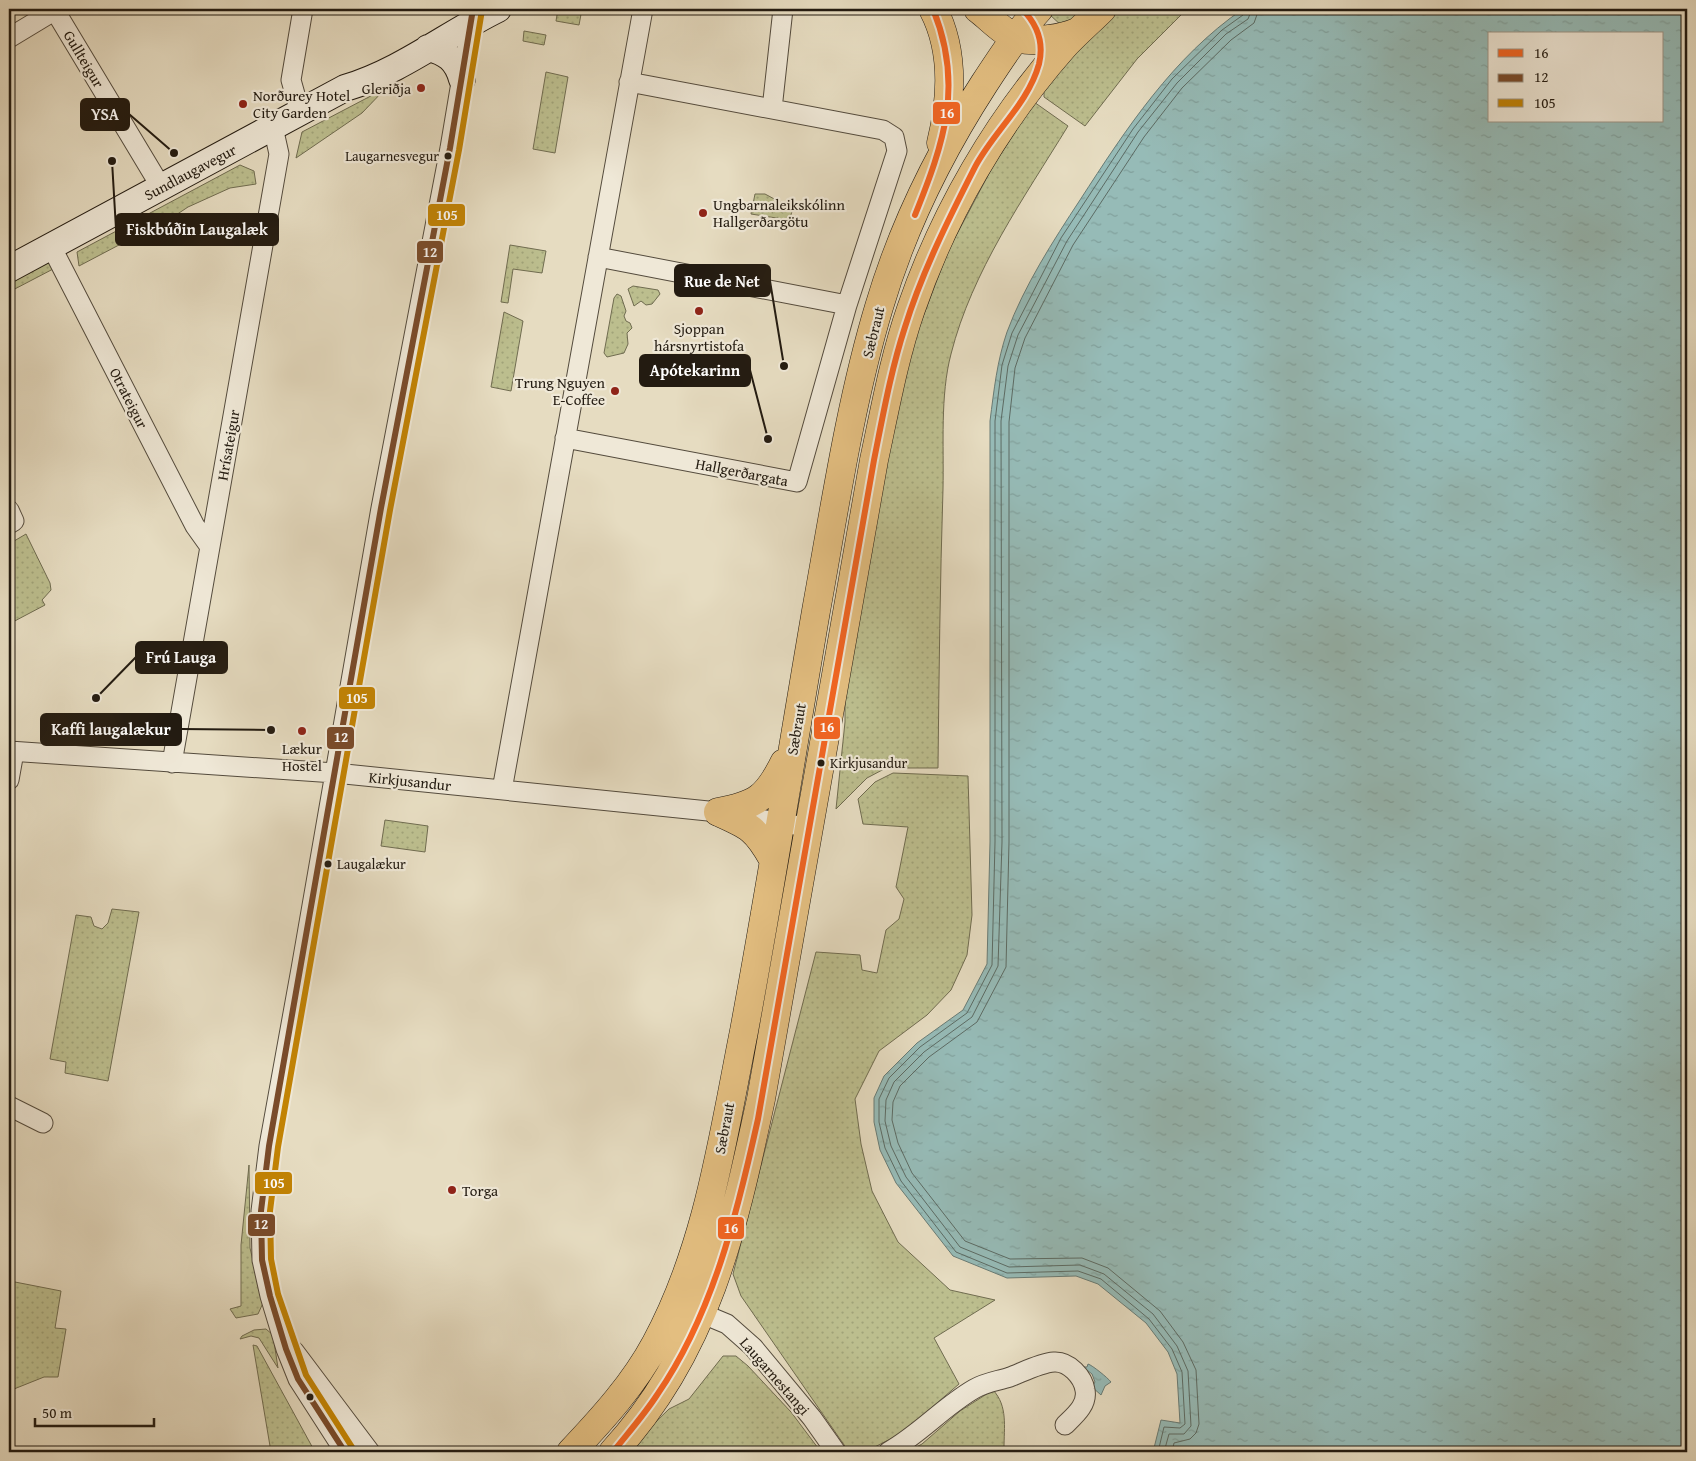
<svg xmlns="http://www.w3.org/2000/svg" width="1696" height="1461" font-family="'Gentium Book Plus',serif">
<defs>
<pattern id="green-dots" width="8" height="8" patternUnits="userSpaceOnUse" patternTransform="scale(1.25)"><rect width="8" height="8" fill="#bcbe8e"/><path d="M2 2h.1M6 6h.1" fill="none" stroke="#a1a379" stroke-width="1.8" stroke-linecap="round"/></pattern>
<pattern id="water-ripples" width="26" height="14" patternUnits="userSpaceOnUse" patternTransform="scale(1.25)"><rect width="26" height="14" fill="#96bbb7"/><path d="M2 4q2-2 4 0t4 0M15 11q2-2 4 0t4 0" fill="none" stroke="#81a09c"/></pattern>
</defs>
<rect width="100%" height="100%" fill="#e6dcc1"/>
<filter id="stains"><feTurbulence type="fractalNoise" baseFrequency=".004" numOctaves="4"/><feColorMatrix values="0 0 0 0 .2 0 0 0 0 .09 0 0 0 0 .02 0 0 0 .5 -.17"/></filter>
<radialGradient id="worn" r=".72"><stop offset=".6" stop-color="#630" stop-opacity="0"/><stop offset="1" stop-color="#630" stop-opacity=".3"/></radialGradient>
<path fill="url(#green-dots)" stroke="#706c50" d="M558,9H582L579,25L556,21Z
M1055,9H1090L1063,27L1049,14Z
M1114,9H1187L1137,59L1085,126L1044,97V88Z
M524,31L546,35L544,45L523,41Z
M546,72L568,77L555,153L533,149Z
M386,88L362,113L296,158L302,132Z
M1034,102L1068,126C1024,198 972,271 951,354C940,396 944,445 943,489C940,582 939,675 938,768H886L867,778L836,809L845,722V677L884,462L915,338L948,251L993,166Z
M240,165L254,171L256,184L230,188L188,207L176,215L79,266L77,252Z
M755,194H765L793,209L789,220L751,214Z
M510,245L546,251L542,273L513,269L508,303L501,302Z
M49,260L55,268L9,292V281Z
M633,286L658,290L660,294L652,304L646,305L641,301L634,306L628,289Z
M617,294L621,296L626,311L624,316L626,321L630,323L632,328L627,333L628,344L624,353L607,357L604,353L614,298Z
M504,312L523,321L511,391L491,387Z
M26,534L50,583L51,590L42,600L45,605L9,624V544Z
M893,773L968,776L972,915L967,955L951,990L927,1015L879,1051L855,1099L861,1144L872,1191L898,1242L950,1290L995,1300L934,1338L959,1384L902,1433L865,1452H849L741,1296L733,1274L816,952L860,955L862,970L877,973L886,930L899,919L904,899L896,887L908,827L863,824L858,799L875,782Z
M385,820L428,826L425,852L381,846Z
M112,909L139,912L108,1081L65,1073L66,1062L50,1059L76,915L91,917L94,926L102,929L108,923Z
M249,1165L250,1248L263,1303L258,1314L236,1318L230,1309L241,1306V1245Z
M15,1282L61,1291L55,1328L66,1329L58,1377H44L9,1391V1287Z
M266,1329L273,1335L278,1368L259,1338L251,1336L240,1339L242,1336L254,1330Z
M253,1345L257,1346L315,1452H271Z
M723,1356H736L748,1366L791,1412L821,1452H625L669,1409L689,1399Z
M993,1390C1008,1406 1004,1427 1004,1448L1006,1452H907L922,1444L960,1411Z"/>
<path fill="url(#water-ripples)" stroke="#687b75" fill-rule="evenodd" d="M1243,9H1687V1452H1153L1161,1420L1180,1423L1177,1374L1168,1352L1146,1323L1098,1284L1076,1276L1007,1278L953,1256L896,1183L880,1150L874,1122V1098L884,1076L917,1043L963,1010L987,964L990,842V421C994,390 997,361 1007,332C1024,286 1053,241 1080,200C1126,129 1173,57 1243,9ZM1490,34H1662V121H1490Z
M1088,1364C1092,1365 1108,1378 1111,1382L1105,1386L1101,1395L1092,1387L1095,1382L1092,1374L1083,1367H1087Z"/>
<g fill="none" stroke-linecap="round" stroke-linejoin="round">
<path stroke="#5c6b64" stroke-width="1" d="M1158,1452L1164,1427L1180,1428L1185,1424L1182,1372L1172,1349L1149,1319L1101,1279L1078,1271L1007,1273L956,1252L901,1181L885,1148L879,1122V1099L889,1078L920,1047L967,1013L992,965L995,842V421L1002,365L1012,333L1061,238L1133,129L1172,79L1222,30L1243,15L1245,9
M1164,1452L1169,1434H1184L1191,1426L1188,1371L1177,1346L1153,1314L1104,1274L1080,1265L1009,1267L960,1247L906,1177L891,1146L885,1121L886,1100L894,1082L924,1052L972,1017L998,966L1002,842L1001,421L1008,366L1018,335L1067,241L1138,132L1177,83L1226,34L1248,19L1252,9
M1172,1452L1174,1443L1190,1439L1196,1433L1199,1424L1196,1370L1183,1342L1160,1311L1108,1268L1082,1258L1010,1259L965,1241L912,1173L898,1143L892,1120L893,1102L900,1086L929,1057L977,1022L1006,967L1009,842V422L1015,368L1025,338L1073,245L1144,137L1182,88L1231,40L1254,23L1259,9"/>
<defs>
<path id="street" d="M54,9L161,187
M9,38L57,9
M772,109L783,9
M300,112L291,80L303,9
M51,246L195,526L210,547
M598,257L847,305
M565,438L797,482L847,305L897,151L894,137L883,130L629,82
M9,510L14,521L9,524
M9,751L335,773L718,812L800,826L808,835
M172,763L279,154L273,127
M9,780L14,752
M502,790L643,9
M9,1106L43,1123
M703,1314L727,1324L753,1347L812,1418L836,1452
M294,1351L370,1452
M345,1452L298,1379L286,1349L270,1296L262,1260L261,1211L269,1146L301,969L381,508L450,148L472,17
M888,1452C920,1434 943,1407 974,1389C986,1382 998,1381 1010,1377C1023,1372 1040,1363 1054,1362C1069,1361 1083,1377 1085,1390C1088,1405 1074,1416 1065,1425"/>
<path id="secondary" d="M428,48C447,52 457,61 462,79
M9,269L345,88C400,72 447,34 498,9"/>
<path id="primary" d="M933,9C955,51 952,98 941,143
M978,9C989,17 1002,32 1015,37C1030,44 1065,38 1079,31
M718,812C756,805 767,798 784,763
M718,812C750,826 756,829 773,859
M571,1452C603,1418 634,1384 656,1343C708,1247 723,1136 744,1031C770,891 792,751 816,611C834,512 850,403 879,307C902,229 940,152 984,84C1001,58 1018,32 1039,9
M613,1452C707,1350 733,1230 761,1099L874,460C885,409 894,358 911,309C944,213 997,122 1064,46C1076,33 1090,21 1102,9"/>
</defs>
<use href="#street" stroke="#544b3d" stroke-width="21"/>
<use href="#secondary" stroke="#231b11" stroke-width="28"/>
<use href="#primary" stroke="#231b11" stroke-width="29"/>
<use href="#street" stroke="#efe8d7" stroke-width="19"/>
<use href="#secondary" stroke="#efe8d7" stroke-width="26"/>
<use href="#primary" stroke="#e3be80" stroke-width="28"/>
<defs>
<path id="bus-1" d="M915,215C944,143 964,85 933,9
M613,1452C628,1433 644,1415 657,1395C713,1314 737,1214 758,1119L874,460C883,415 891,370 905,327C922,272 949,218 975,167C994,131 1028,104 1039,64C1044,43 1037,24 1022,9"/>
<path id="bus-2" d="M345,1452L298,1379L286,1349L270,1296L262,1260L261,1211L269,1146L381,508L450,148L473,9"/>
<path id="bus-3" d="M352,1447L306,1375L278,1294L271,1259L270,1211L278,1147L390,510L459,150L482,10"/>
</defs>
<use href="#bus-1" stroke="#efe8d7" stroke-width="10"/>
<use href="#bus-2" stroke="#efe8d7" stroke-width="10"/>
<use href="#bus-3" stroke="#efe8d7" stroke-width="10"/>
<use href="#bus-1" stroke="#f26522" stroke-width="6"/>
<use href="#bus-2" stroke="#7a4b2a" stroke-width="6"/>
<use href="#bus-3" stroke="#c28304" stroke-width="6"/>
</g>
<g fill="#8f2418" stroke="#efe8d7" stroke-width="2">
<circle cx="421" cy="88" r="5"/>
<circle cx="243" cy="104" r="5"/>
<circle cx="703" cy="213" r="5"/>
<circle cx="699" cy="311" r="5"/>
<circle cx="615" cy="391" r="5"/>
<circle cx="302" cy="731" r="5"/>
<circle cx="452" cy="1190" r="5"/>
</g>
<g fill="#231b11" stroke="#efe8d7" stroke-width="2">
<circle cx="448" cy="156" r="4.5"/>
<circle cx="821" cy="763" r="4.5"/>
<circle cx="328" cy="864" r="4.5"/>
<circle cx="310" cy="1397" r="4.5"/>
</g>
<g text-anchor="middle" dominant-baseline="central" stroke-width="4.5" stroke-linejoin="round" paint-order="stroke">
<g font-size="14" fill="#231b11" stroke="#efe8d7" text-anchor="start">
<text x="439" y="156" text-anchor="end">Laugarnesvegur</text>
<text x="830" y="763">Kirkjusandur</text>
<text x="337" y="864">Laugalækur</text>
</g>
<g font-size="15" fill="#231b11" stroke="#efe8d7">
<text transform="translate(84 59) rotate(59)">Gullteigur</text>
<text transform="translate(190 172) rotate(-28)">Sundlaugavegur</text>
<text transform="translate(873 332) rotate(-76)">Sæbraut</text>
<text transform="translate(129 398) rotate(63)">Otrateigur</text>
<text transform="translate(228 445) rotate(-80)">Hrísateigur</text>
<text transform="translate(742 472) rotate(11)">Hallgerðargata</text>
<text transform="translate(796 729) rotate(-80)">Sæbraut</text>
<text transform="translate(410 781) rotate(6)">Kirkjusandur</text>
<text transform="translate(724 1128) rotate(-79)">Sæbraut</text>
<text transform="translate(775 1376) rotate(49)">Laugarnestangi</text>
</g>
<g font-size="15" fill="#231b11" stroke="#efe8d7" text-anchor="start">
<text x="411" y="88" text-anchor="end">Gleriðja</text>
<text x="253" y="95">Norðurey Hotel<tspan x="253" dy="17">City Garden</tspan></text>
<text x="713" y="204">Ungbarnaleikskólinn<tspan x="713" dy="17">Hallgerðargötu</tspan></text>
<text x="699" y="328" text-anchor="middle">Sjoppan<tspan x="699" dy="17">hársnyrtistofa</tspan></text>
<text x="605" y="382" text-anchor="end">Trung Nguyen<tspan x="605" dy="17">E-Coffee</tspan></text>
<text x="302" y="748" text-anchor="middle">Lækur<tspan x="302" dy="17">Hostel</tspan></text>
<text x="462" y="1190">Torga</text>
</g>
</g>
<path fill="none" stroke="#231b11" stroke-width="2" d="M174 153L129 114M112 161L116 229M784 366L770 281M768 439L750 370M96 698L136 657M271 730L181 729"/>
<g fill="#231b11" stroke="#efe8d7" stroke-width="2">
<circle cx="174" cy="153" r="5"/>
<circle cx="112" cy="161" r="5"/>
<circle cx="784" cy="366" r="5"/>
<circle cx="768" cy="439" r="5"/>
<circle cx="96" cy="698" r="5"/>
<circle cx="271" cy="730" r="5"/>
</g>
<g fill="#231b11" stroke="#231b11" stroke-width="2">
<rect x="81" y="99" width="48" height="31" rx="5"/>
<rect x="116" y="214" width="162" height="31" rx="5"/>
<rect x="675" y="265" width="95" height="31" rx="5"/>
<rect x="640" y="355" width="110" height="31" rx="5"/>
<rect x="136" y="642" width="91" height="31" rx="5"/>
<rect x="41" y="714" width="140" height="31" rx="5"/>
</g>
<g font-size="16" text-anchor="middle" font-weight="bold" fill="#fff">
<text x="105" y="120">YSA</text>
<text x="197" y="235">Fiskbúðin Laugalæk</text>
<text x="722" y="287">Rue de Net</text>
<text x="695" y="376">Apótekarinn</text>
<text x="181" y="663">Frú Lauga</text>
<text x="111" y="735">Kaffi laugalækur</text>
</g>
<g stroke="#efe8d7" stroke-width="2">
<rect x="932" y="101" width="29" height="24" rx="5" fill="#f26522"/>
<rect x="427" y="203" width="39" height="24" rx="5" fill="#c28304"/>
<rect x="416" y="240" width="28" height="24" rx="5" fill="#7a4b2a"/>
<rect x="338" y="686" width="38" height="24" rx="5" fill="#c28304"/>
<rect x="813" y="716" width="28" height="24" rx="5" fill="#f26522"/>
<rect x="326" y="726" width="29" height="24" rx="5" fill="#7a4b2a"/>
<rect x="254" y="1171" width="39" height="24" rx="5" fill="#c28304"/>
<rect x="247" y="1213" width="29" height="24" rx="5" fill="#7a4b2a"/>
<rect x="717" y="1216" width="28" height="24" rx="5" fill="#f26522"/>
</g>
<g font-size="14" text-anchor="middle" font-weight="bold" fill="#fff">
<text x="947" y="118">16</text>
<text x="447" y="220">105</text>
<text x="430" y="257">12</text>
<text x="357" y="703">105</text>
<text x="827" y="732">16</text>
<text x="341" y="742">12</text>
<text x="274" y="1188">105</text>
<text x="261" y="1229">12</text>
<text x="731" y="1233">16</text>
</g>
<rect width="1696" height="1461" fill="none" stroke="#e6dcc1" stroke-width="30"/>
<rect x="10" y="10" width="1676" height="1441" fill="none" stroke="#231b11" stroke-width="2.5"/>
<rect x="15" y="15" width="1666" height="1431" fill="none" stroke="#231b11"/>
<rect x="1488" y="32" width="175" height="90" fill="#efe8d7" stroke="#9d9688"/>
<rect x="1498" y="49" width="25" height="8" fill="#f26522" stroke="#9d9688"/>
<text x="1534" y="58" font-size="15" fill="#231b11">16</text>
<rect x="1498" y="74" width="25" height="8" fill="#7a4b2a" stroke="#9d9688"/>
<text x="1534" y="82" font-size="15" fill="#231b11">12</text>
<rect x="1498" y="99" width="25" height="8" fill="#c28304" stroke="#9d9688"/>
<text x="1534" y="108" font-size="15" fill="#231b11">105</text>
<path d="M35 1418v8h119v-8" fill="none" stroke="#231b11" stroke-width="2.5"/>
<text x="42" y="1418" font-size="15" fill="#231b11" stroke="#efe8d7" stroke-width="4" paint-order="stroke">50 m</text>
<rect width="100%" height="100%" filter="url(#stains)"/>
<rect width="100%" height="100%" fill="url(#worn)"/>
</svg>
